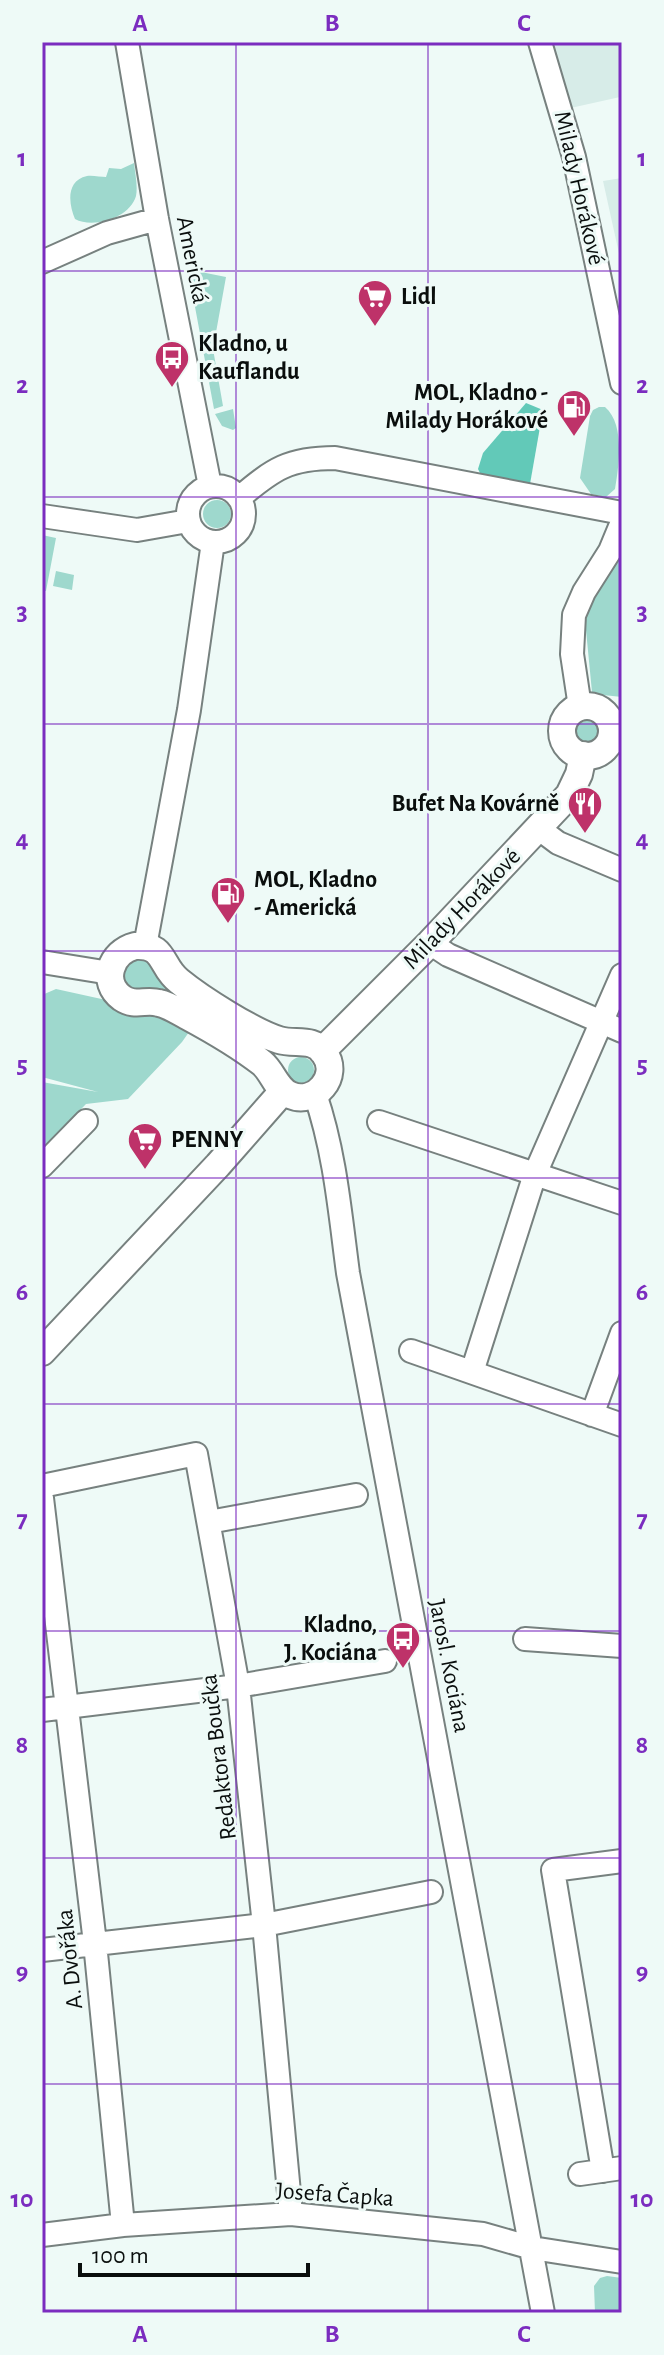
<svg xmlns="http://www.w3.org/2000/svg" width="664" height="2355" font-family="'Alegreya Sans',sans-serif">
<rect width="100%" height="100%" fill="#eefaf7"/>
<path fill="#d7ece8" d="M548,42H622V102L620,97L566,109Z
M622,178V267L603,181Z"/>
<path fill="#9ed8cd" d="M134,163C135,173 138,186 136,196C130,218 93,229 75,219C69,205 65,181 87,176C92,175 101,177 106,177L109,168L121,169Z
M196,271L226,277L213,349L223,406L214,409L190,280L191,276Z
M599,407H605C625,424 619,465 615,489L606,497L591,494L580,478L590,416L593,410Z
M233,409L236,428L233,430L222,426L215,414Z
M203 514a14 14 0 1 1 28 0a14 14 0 1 1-28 0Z
M42,535L56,538L46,591L42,590Z
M622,553V697L603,695L592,692L585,620L592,596Z
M56,571L74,575L72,590L53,586Z
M576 732a11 11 0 1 1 22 0a11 11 0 1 1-22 0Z
M133,959H144L274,1046L267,1057L130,988L124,980V970Z
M56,989L147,1009L189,1032L182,1042L128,1099L86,1104L42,1149V1082L98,1092L42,1077V995Z
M288 1070a13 13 0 1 1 26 0a13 13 0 1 1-26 0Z
M607,2276L622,2278V2313H595L594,2286L600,2278Z"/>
<path fill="#62c9b8" d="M526,403L543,410L530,484L481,475L478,469L483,453Z"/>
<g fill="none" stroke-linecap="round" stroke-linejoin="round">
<defs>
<path id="minor" d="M127,42L157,219L210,486
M540,42L574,157L622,383
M42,262L107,233L157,219
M188 514a28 28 0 1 1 56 0a28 28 0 1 1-56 0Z
M239,498C273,469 289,458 335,458L622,513
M42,516L137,530L188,521
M580,707L572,654L574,615L584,592L610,551L622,522
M538,828L558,843L622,870
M430,943L448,955L622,1031
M145,946L189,710L213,542
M42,962L110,973
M315,1094C335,1152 340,1213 348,1273L543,2313
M379,1122L622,1203
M42,1166L86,1121
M411,1351L622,1425
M472,1372L535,1174L622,975
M592,1415L622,1333
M42,1486L196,1454L238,1686L264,1925L291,2214
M42,1498L95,1943L123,2225
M209,1522L356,1495
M525,1639L622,1646
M42,1710L238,1686L385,1661
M42,1950L264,1925L431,1892
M603,2171L553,1870L622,1861
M580,2174L622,2168
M42,2235L123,2225L291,2214L483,2234L532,2248L622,2262"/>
<path id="major" d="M562 731a25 25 0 1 1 50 0a25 25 0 1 1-50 0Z
M135,946C166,944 160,967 179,981C201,999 253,1032 279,1040C295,1045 313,1037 324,1053C341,1076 315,1106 290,1095C276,1089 273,1072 262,1063C239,1045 213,1030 187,1016C179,1012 169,1005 159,1003C146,999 135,1007 122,998C100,982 111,952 135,946Z
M322,1051L430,943L569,795L579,774L583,755
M42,1352L218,1165L283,1091"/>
</defs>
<use href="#minor" stroke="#77817f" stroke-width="26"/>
<use href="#major" stroke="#77817f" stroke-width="30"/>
<use href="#minor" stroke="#fff" stroke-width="22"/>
<use href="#major" stroke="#fff" stroke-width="26"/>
</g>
<path fill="none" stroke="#7b2cbf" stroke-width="2" stroke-opacity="0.55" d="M236,42V2313M428,42V2313M42,271H622M42,497H622M42,724H622M42,951H622M42,1178H622M42,1404H622M42,1631H622M42,1858H622M42,2084H622"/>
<defs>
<symbol id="supermarket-pin" viewBox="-11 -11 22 30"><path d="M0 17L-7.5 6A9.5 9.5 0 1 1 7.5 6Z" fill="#be3269" stroke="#eefaf7"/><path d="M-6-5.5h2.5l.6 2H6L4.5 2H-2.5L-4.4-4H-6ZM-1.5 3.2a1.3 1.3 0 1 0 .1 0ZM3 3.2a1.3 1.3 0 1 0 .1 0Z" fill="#fff"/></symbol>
<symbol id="bus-pin" viewBox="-11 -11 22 30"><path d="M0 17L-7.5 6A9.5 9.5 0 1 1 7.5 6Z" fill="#be3269" stroke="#eefaf7"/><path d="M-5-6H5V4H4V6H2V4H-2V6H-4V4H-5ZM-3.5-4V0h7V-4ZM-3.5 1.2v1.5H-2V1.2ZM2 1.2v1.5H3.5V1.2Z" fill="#fff"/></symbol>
<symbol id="fuel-pin" viewBox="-11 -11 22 30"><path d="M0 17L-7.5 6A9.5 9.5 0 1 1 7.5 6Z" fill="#be3269" stroke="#eefaf7"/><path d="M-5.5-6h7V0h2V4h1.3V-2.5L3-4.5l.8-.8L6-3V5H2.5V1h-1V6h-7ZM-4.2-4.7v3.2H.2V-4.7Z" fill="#fff"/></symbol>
<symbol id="restaurant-pin" viewBox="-11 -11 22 30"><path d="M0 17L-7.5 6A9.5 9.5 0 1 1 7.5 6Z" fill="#be3269" stroke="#eefaf7"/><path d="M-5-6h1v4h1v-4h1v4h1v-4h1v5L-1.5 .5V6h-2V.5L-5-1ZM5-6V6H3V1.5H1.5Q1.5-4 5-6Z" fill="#fff"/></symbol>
</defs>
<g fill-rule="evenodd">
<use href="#supermarket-pin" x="355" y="277" width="40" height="54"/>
<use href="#bus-pin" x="152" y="338" width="40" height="54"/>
<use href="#fuel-pin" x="554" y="387" width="40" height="54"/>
<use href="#restaurant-pin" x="565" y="784" width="40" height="54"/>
<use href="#fuel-pin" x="208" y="874" width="40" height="54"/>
<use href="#supermarket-pin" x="125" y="1120" width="40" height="54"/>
<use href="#bus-pin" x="383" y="1619" width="40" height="54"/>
</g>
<g text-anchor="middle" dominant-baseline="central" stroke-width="6" stroke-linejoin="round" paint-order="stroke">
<g font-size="24" fill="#0a0e0d" stroke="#eefaf7">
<text transform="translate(579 188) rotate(77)">Milady Horákové</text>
<text transform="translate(192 260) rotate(79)">Americká</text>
<text transform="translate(462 909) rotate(-46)">Milady Horákové</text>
<text transform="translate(449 1666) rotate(79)">Jarosl. Kociána</text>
<text transform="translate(219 1757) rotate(-97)">Redaktora Boučka</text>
<text transform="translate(70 1959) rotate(-96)">A. Dvořáka</text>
<text transform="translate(335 2195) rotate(4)">Josefa Čapka</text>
</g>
<g font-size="24" font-weight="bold" fill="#0a0e0d" stroke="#eefaf7" text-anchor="start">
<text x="401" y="297">Lidl</text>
<text x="198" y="344">Kladno, u<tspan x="198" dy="28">Kauflandu</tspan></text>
<text x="548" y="393" text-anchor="end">MOL, Kladno -<tspan x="548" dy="28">Milady Horákové</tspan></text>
<text x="559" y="804" text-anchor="end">Bufet Na Kovárně</text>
<text x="254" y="880">MOL, Kladno<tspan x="254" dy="28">- Americká</tspan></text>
<text x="171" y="1140">PENNY</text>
<text x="377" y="1625" text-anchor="end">Kladno,<tspan x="377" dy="28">J. Kociána</tspan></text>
</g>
</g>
<rect width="664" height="2355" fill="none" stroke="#eefaf7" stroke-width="88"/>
<path d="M80 2263v12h228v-12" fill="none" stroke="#0a0e0d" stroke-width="4"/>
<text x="92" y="2263" font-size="24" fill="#0a0e0d" stroke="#eefaf7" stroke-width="6" paint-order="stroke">100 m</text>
<rect x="44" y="44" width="576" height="2267" fill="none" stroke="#7b2cbf" stroke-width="3"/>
<g font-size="26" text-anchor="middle" font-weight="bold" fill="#7b2cbf">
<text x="140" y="31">A</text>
<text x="332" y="31">B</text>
<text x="524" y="31">C</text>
<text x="22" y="166">1</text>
<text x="642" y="166">1</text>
<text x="22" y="393">2</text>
<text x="642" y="393">2</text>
<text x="22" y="620">3</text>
<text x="642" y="620">3</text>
<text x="22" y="847">4</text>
<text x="642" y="847">4</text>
<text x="22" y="1073">5</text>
<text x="642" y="1073">5</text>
<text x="22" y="1300">6</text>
<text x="642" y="1300">6</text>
<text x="22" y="1527">7</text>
<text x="642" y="1527">7</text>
<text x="22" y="1753">8</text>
<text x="642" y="1753">8</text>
<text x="22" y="1980">9</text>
<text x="642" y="1980">9</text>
<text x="22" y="2207">10</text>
<text x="642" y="2207">10</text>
<text x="140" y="2342">A</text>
<text x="332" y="2342">B</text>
<text x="524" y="2342">C</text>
</g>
</svg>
